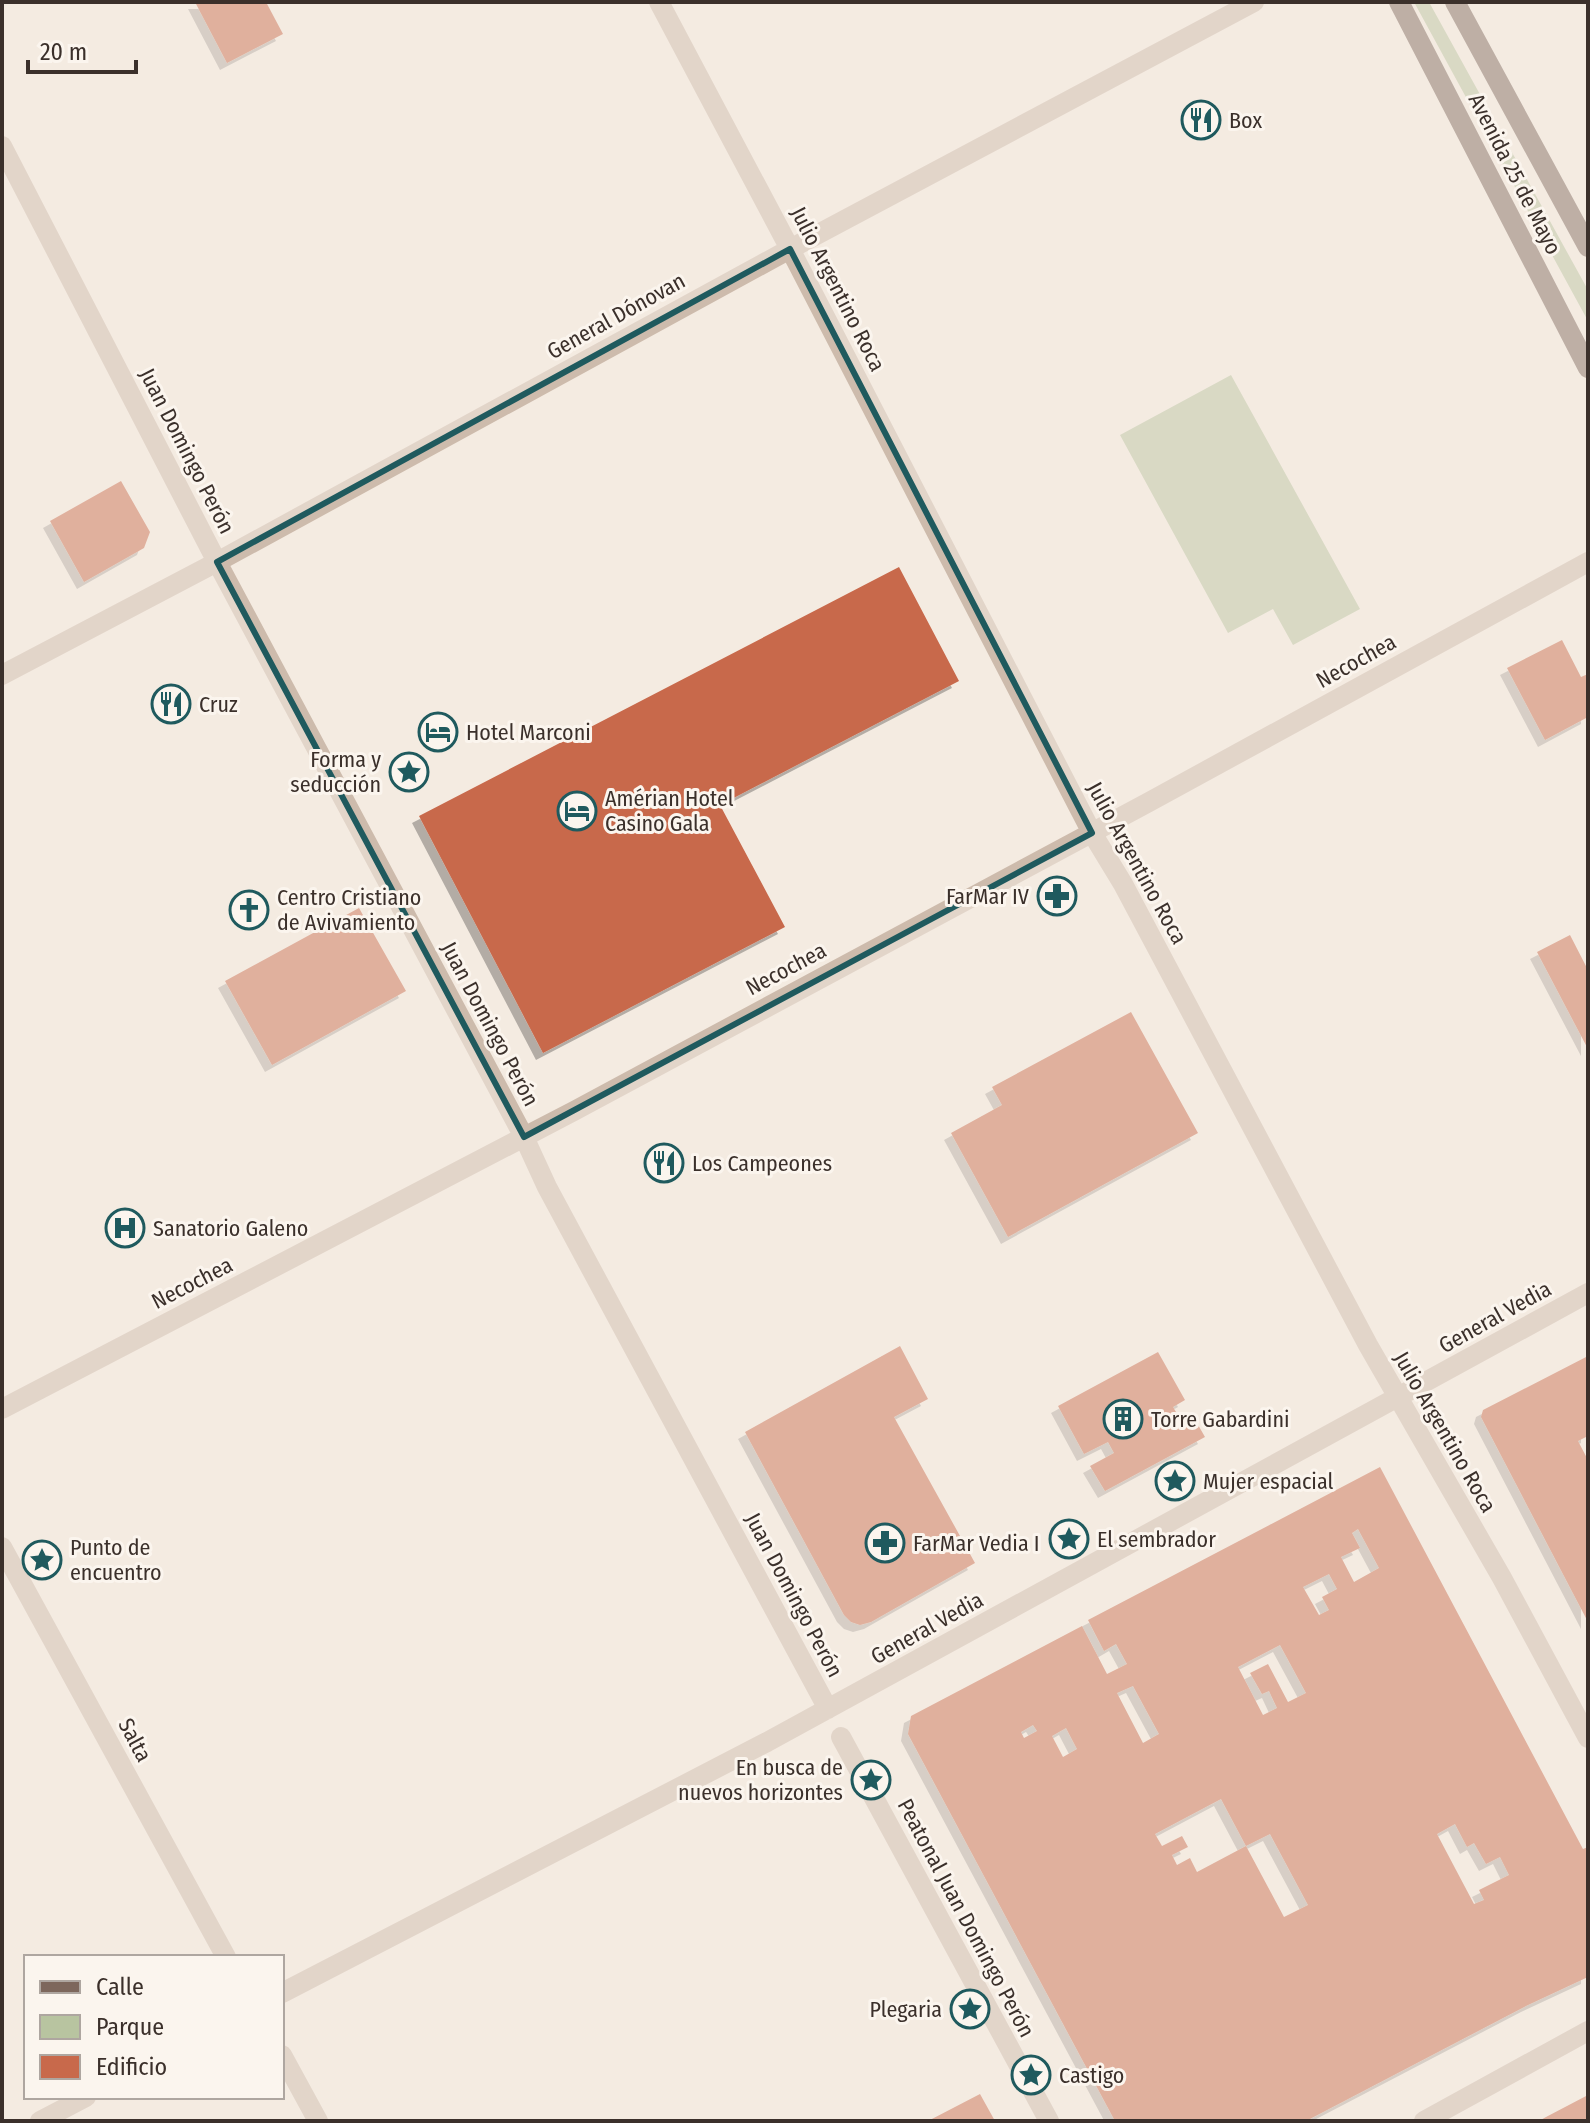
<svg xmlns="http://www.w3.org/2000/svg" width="1590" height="2123" font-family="'Fira Sans Condensed',sans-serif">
<defs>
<filter id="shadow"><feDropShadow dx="-7" dy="7" stdDeviation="0" flood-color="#0004"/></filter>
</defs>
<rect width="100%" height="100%" fill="#f4ebe1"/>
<path fill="#b8c4a0" d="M1414,2H1429L1588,290V321Z
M1231,375L1360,609L1293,645L1273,609L1228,633L1120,435Z"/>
<path fill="#c8694b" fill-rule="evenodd" filter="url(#shadow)" d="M195,2H266L283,34L227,63Z
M121,481L150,532L144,548L84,582L50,521Z
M899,567L959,681L720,805L785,927L543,1053L419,816Z
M1562,640L1581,677L1588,674V717L1545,740L1507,668Z
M359,908L406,991L272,1065L225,981Z
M1570,935L1588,970V1049L1537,952Z
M1131,1012L1198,1133L1008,1237L951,1133L1002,1105L992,1087Z
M900,1346L928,1399L894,1417L975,1563L871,1622L860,1625L851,1622L844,1615L745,1432Z
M1158,1352L1185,1400L1173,1407L1182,1422L1193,1416L1205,1437L1105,1491L1090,1466L1114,1453L1108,1442L1084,1454L1058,1406Z
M1588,1356V1436L1578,1441L1588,1460V1622L1481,1417L1483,1410Z
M1380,1467L1583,1849L1588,1847V1977L1528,2005L1306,2121H1115L908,1734L911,1716L1082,1626L1107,1674L1127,1664L1116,1644L1104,1651L1088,1620ZM1358,1529L1379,1568L1354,1582L1341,1557L1360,1548L1352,1533ZM1329,1574L1337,1589L1322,1597L1329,1610L1319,1615L1303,1587ZM1280,1645L1306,1693L1288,1702L1268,1664L1250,1673L1262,1694L1269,1691L1277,1708L1263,1715L1238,1667ZM1133,1686L1159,1734L1143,1743L1117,1693ZM1033,1725L1037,1731L1024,1738L1021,1732ZM1066,1728L1077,1749L1063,1757L1052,1736ZM1221,1799L1246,1846L1197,1872L1190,1858L1177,1865L1172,1855L1188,1847L1182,1836L1162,1846L1155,1834ZM1455,1824L1467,1847L1474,1843L1486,1864L1500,1857L1509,1875L1479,1890L1484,1900L1474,1904L1437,1834ZM1270,1834L1308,1905L1284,1917L1246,1846Z
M980,2094L995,2121H928Z
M1588,2095V2121H1539L1546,2117Z"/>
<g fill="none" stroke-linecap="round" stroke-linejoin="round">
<path stroke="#cdbbac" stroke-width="20" d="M841,1737L1049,2121"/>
<path stroke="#cdbbac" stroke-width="20" d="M659,2L790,249L1092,833L1123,884L1368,1345L1502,1578L1588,1738
M2,146L217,562L524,1137L547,1187L828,1709
M2,675L217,562L790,249L1254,2
M2,1409L574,1111L1149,802L1588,562
M2,1547L226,1957
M282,1993L767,1742L1588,1293
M282,2055L318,2121
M40,2121L86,2097
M1424,2121L1588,2031"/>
<path stroke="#7d675c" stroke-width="20" d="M1399,2L1588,368
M1455,2L1588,247"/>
</g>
<path d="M0 0H1590V2123H0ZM790,249L1092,833L524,1137L217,562Z" fill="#f4ebe1" fill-opacity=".55" fill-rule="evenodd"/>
<path fill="none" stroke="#1f5a5e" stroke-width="6" stroke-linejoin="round" d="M790,249L1092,833L524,1137L217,562Z"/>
<defs>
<symbol id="restaurant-ring" viewBox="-11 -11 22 22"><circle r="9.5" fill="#fbf5ee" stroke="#1f5a5e" stroke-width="1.5"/><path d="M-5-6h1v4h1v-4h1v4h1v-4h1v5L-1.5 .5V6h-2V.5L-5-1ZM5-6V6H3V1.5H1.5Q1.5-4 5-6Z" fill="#1f5a5e"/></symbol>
<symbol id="hotel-ring" viewBox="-11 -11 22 22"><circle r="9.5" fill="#fbf5ee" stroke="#1f5a5e" stroke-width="1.5"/><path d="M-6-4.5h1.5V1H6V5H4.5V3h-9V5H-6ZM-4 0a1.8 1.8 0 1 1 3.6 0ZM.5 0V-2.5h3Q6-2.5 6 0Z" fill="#1f5a5e"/></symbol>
<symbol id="sight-ring" viewBox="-11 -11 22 22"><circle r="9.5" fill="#fbf5ee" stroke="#1f5a5e" stroke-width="1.5"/><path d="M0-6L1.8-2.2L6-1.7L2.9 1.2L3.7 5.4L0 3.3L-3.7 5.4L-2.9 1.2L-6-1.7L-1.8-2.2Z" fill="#1f5a5e"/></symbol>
<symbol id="pharmacy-ring" viewBox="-11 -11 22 22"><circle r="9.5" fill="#fbf5ee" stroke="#1f5a5e" stroke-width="1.5"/><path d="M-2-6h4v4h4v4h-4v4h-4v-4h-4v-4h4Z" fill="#1f5a5e"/></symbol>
<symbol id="church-ring" viewBox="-11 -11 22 22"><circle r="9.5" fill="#fbf5ee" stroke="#1f5a5e" stroke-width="1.5"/><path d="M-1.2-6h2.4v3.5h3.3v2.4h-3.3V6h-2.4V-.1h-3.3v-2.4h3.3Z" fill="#1f5a5e"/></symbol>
<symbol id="hospital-ring" viewBox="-11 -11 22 22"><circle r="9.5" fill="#fbf5ee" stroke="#1f5a5e" stroke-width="1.5"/><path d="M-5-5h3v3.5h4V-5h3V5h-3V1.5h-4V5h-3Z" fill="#1f5a5e"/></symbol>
<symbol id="building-ring" viewBox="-11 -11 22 22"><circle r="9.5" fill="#fbf5ee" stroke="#1f5a5e" stroke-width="1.5"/><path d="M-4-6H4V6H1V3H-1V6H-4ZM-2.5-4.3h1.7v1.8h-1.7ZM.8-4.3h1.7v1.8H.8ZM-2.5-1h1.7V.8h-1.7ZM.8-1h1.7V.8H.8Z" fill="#1f5a5e"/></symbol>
</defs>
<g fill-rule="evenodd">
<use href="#restaurant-ring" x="1179" y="98" width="44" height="44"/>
<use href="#restaurant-ring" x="149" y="682" width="44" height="44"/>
<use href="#hotel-ring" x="416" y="710" width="44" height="44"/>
<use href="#sight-ring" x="387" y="750" width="44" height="44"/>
<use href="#hotel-ring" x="555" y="789" width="44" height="44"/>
<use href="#pharmacy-ring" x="1035" y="874" width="44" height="44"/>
<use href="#church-ring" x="227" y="888" width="44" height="44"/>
<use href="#restaurant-ring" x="642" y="1141" width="44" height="44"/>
<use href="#hospital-ring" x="103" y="1206" width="44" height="44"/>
<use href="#building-ring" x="1101" y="1397" width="44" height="44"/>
<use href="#sight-ring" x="1153" y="1459" width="44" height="44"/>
<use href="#sight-ring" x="1047" y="1517" width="44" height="44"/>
<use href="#pharmacy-ring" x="863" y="1521" width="44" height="44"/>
<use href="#sight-ring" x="20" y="1538" width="44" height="44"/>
<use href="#sight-ring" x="849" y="1758" width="44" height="44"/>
<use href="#sight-ring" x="948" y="1987" width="44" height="44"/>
<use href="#sight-ring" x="1009" y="2053" width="44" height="44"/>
</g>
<g text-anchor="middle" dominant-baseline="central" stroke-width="6" stroke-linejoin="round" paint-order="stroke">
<g font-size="22" fill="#3b302b" stroke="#fbf5ee" text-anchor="start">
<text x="1229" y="120">Box</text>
<text x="199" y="704">Cruz</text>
<text x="466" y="732">Hotel Marconi</text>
<text x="381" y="759" text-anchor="end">Forma y<tspan x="381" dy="25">seducción</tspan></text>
<text x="605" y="798">Amérian Hotel<tspan x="605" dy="25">Casino Gala</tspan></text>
<text x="1029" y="896" text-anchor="end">FarMar IV</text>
<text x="277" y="897">Centro Cristiano<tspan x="277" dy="25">de Avivamiento</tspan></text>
<text x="692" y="1163">Los Campeones</text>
<text x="153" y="1228">Sanatorio Galeno</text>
<text x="1151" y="1419">Torre Gabardini</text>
<text x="1203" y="1481">Mujer espacial</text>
<text x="1097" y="1539">El sembrador</text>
<text x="913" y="1543">FarMar Vedia I</text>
<text x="70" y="1547">Punto de<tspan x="70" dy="25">encuentro</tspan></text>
<text x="843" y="1767" text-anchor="end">En busca de<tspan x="843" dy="25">nuevos horizontes</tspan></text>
<text x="942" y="2009" text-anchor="end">Plegaria</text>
<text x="1059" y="2075">Castigo</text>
</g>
<g font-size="22" fill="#3b302b" stroke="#fbf5ee">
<text transform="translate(1515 174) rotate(63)">Avenida 25 de Mayo</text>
<text transform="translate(838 289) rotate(63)">Julio Argentino Roca</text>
<text transform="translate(616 316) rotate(-29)">General Dónovan</text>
<text transform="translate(187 451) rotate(63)">Juan Domingo Perón</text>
<text transform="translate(1356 661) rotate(-29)">Necochea</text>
<text transform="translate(1137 863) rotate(61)">Julio Argentino Roca</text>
<text transform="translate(786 969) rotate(-28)">Necochea</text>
<text transform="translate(490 1024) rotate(62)">Juan Domingo Perón</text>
<text transform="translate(192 1283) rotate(-27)">Necochea</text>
<text transform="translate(1495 1317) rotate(-29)">General Vedia</text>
<text transform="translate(1445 1432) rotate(60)">Julio Argentino Roca</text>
<text transform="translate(794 1595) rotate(62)">Juan Domingo Perón</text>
<text transform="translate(927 1628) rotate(-29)">General Vedia</text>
<text transform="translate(135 1740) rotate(62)">Salta</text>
<text transform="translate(966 1918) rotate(62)">Peatonal Juan Domingo Perón</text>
</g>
</g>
<rect width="1590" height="2123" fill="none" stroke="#3b302b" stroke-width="8"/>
<rect x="24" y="1955" width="260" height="144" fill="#fbf5ee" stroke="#aea6a0" stroke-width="2"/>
<rect x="40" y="1981" width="40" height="12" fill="#7d675c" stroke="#aea6a0" stroke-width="2"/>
<text x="96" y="1995" font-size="24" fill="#3b302b">Calle</text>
<rect x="40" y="2015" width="40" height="24" fill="#b8c4a0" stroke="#aea6a0" stroke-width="2"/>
<text x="96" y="2035" font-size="24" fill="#3b302b">Parque</text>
<rect x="40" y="2055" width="40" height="24" fill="#c8694b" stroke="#aea6a0" stroke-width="2"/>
<text x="96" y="2075" font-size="24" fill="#3b302b">Edificio</text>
<path d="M28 60v12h108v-12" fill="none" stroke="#3b302b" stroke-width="4"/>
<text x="40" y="60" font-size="24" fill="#3b302b" stroke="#fbf5ee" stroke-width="6" paint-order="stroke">20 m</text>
</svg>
